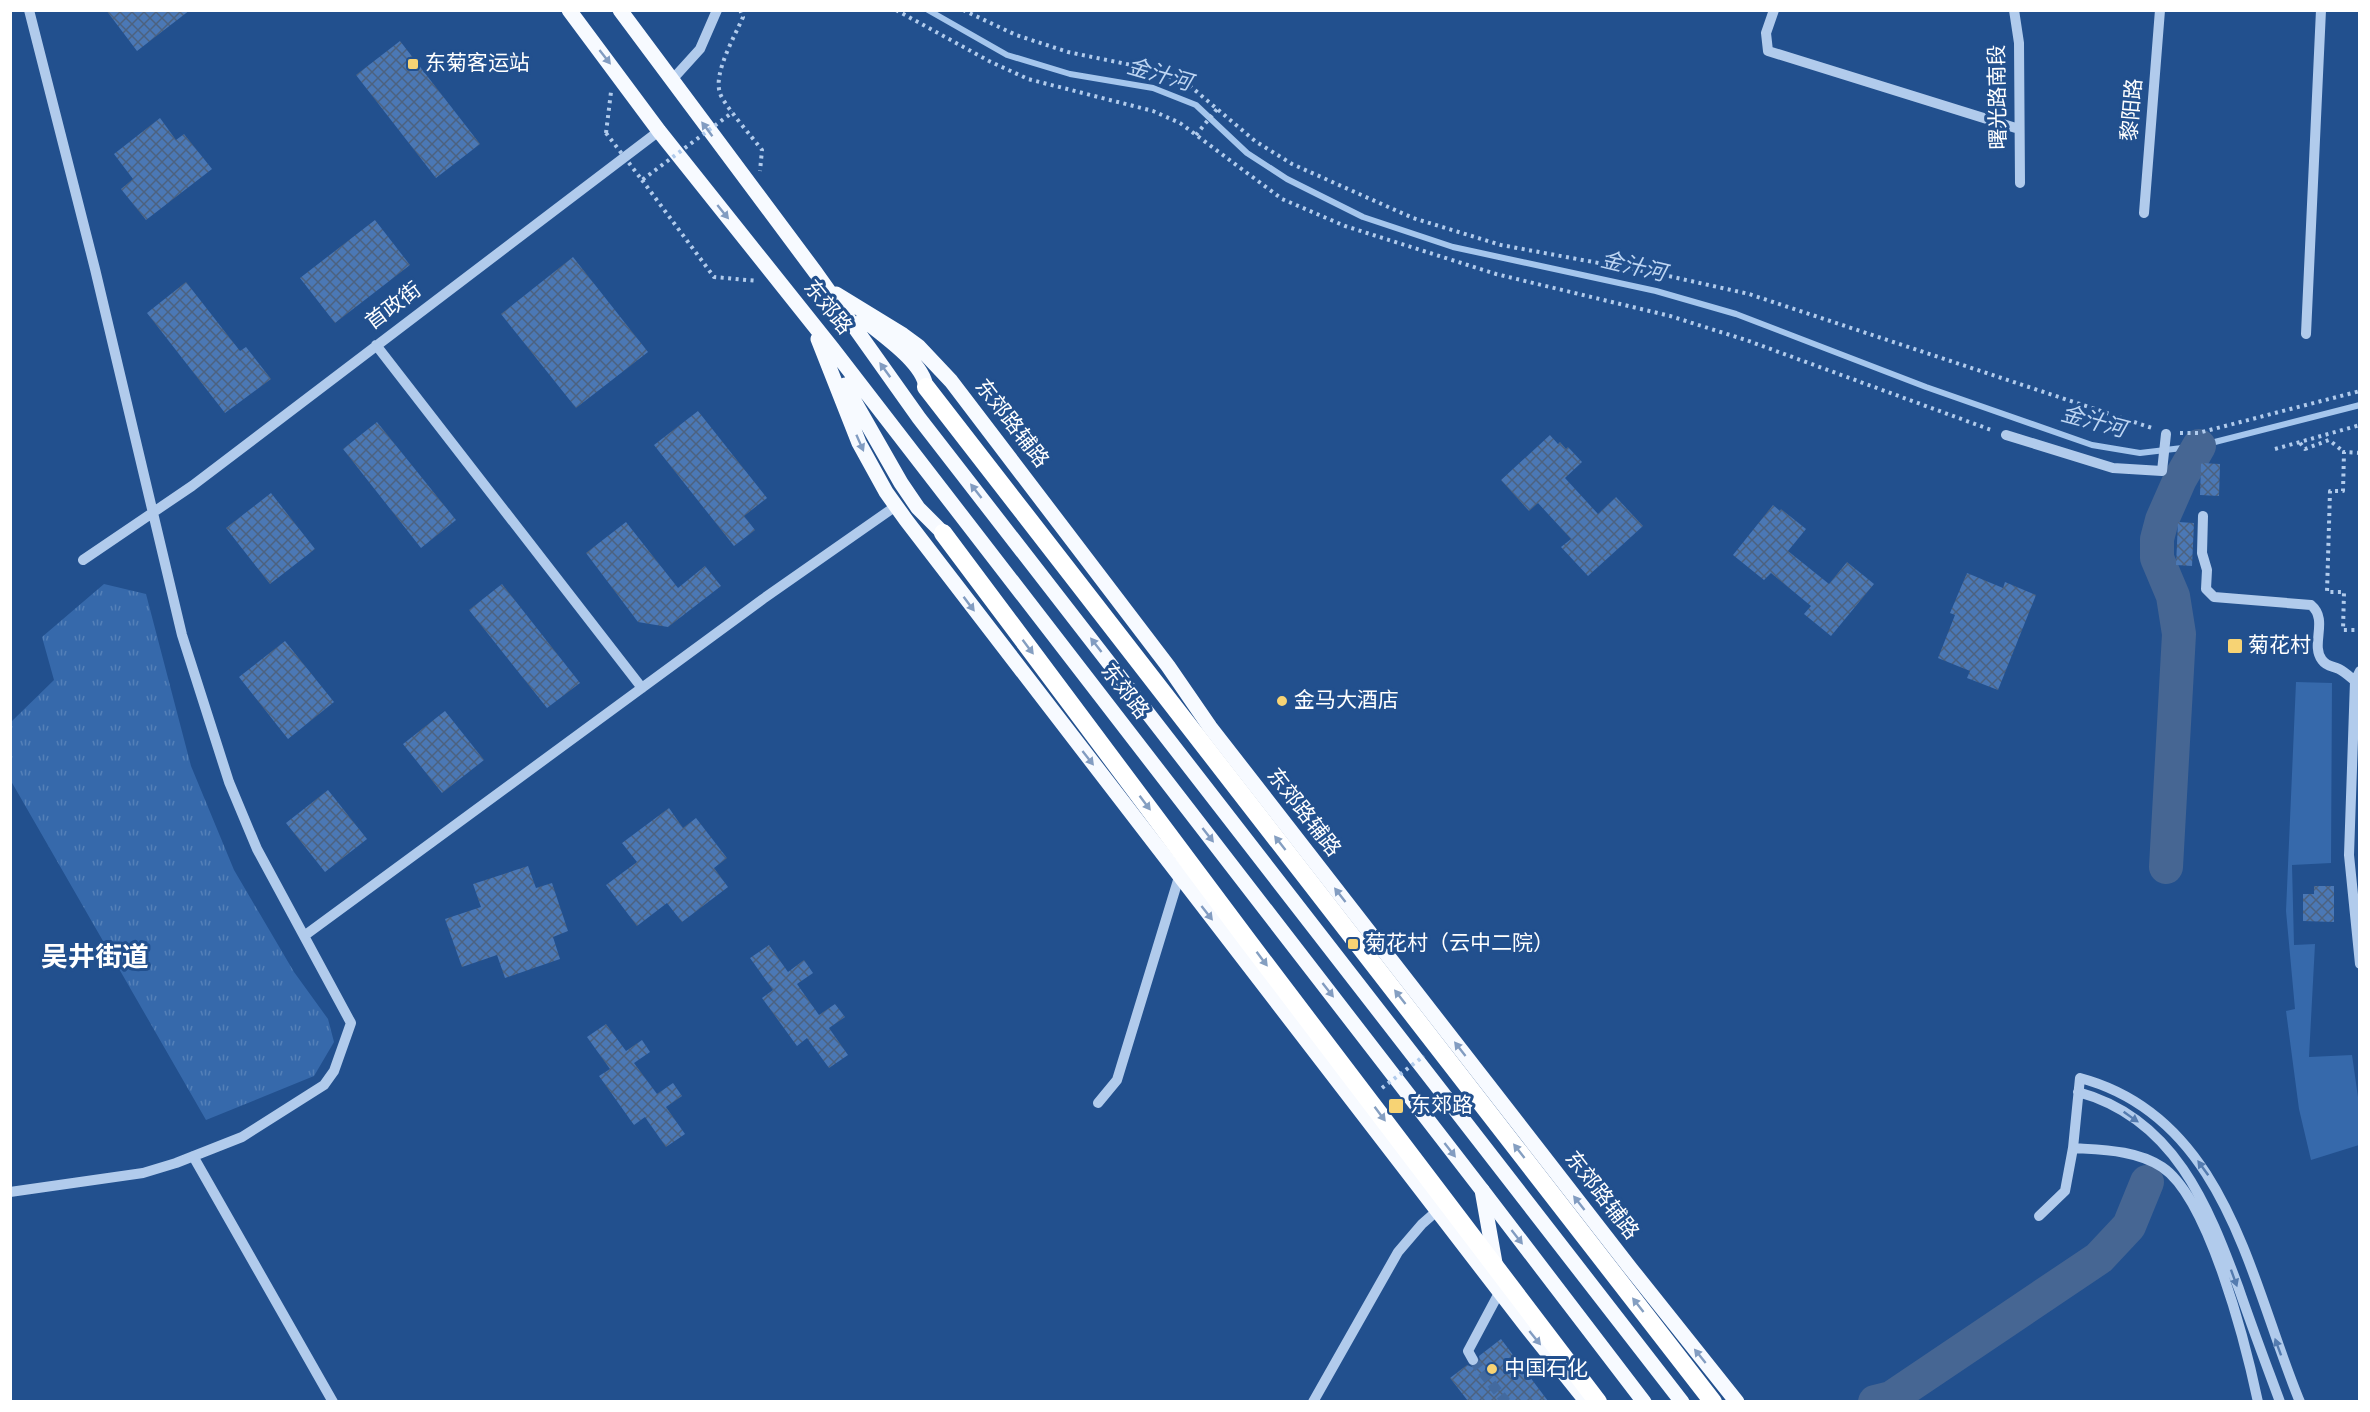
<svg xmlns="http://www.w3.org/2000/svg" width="2370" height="1412" font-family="Overpass,'Noto Sans SC',sans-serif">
<defs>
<pattern id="park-tufts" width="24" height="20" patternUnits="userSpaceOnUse" patternTransform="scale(1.5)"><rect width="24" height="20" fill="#3669ab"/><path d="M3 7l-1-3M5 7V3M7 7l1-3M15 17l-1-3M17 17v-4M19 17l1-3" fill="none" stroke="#5480b8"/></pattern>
<pattern id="building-cross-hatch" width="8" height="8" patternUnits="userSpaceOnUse" patternTransform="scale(1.5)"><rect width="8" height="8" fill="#4b78b5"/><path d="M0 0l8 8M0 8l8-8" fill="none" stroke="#4c6280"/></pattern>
</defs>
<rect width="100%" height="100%" fill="#22508e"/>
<path fill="#3669ab" d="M2296,682L2332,683L2331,863L2292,865L2294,945L2315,944L2309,1057L2352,1055L2359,1104V1145L2311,1160L2299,1109L2286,1011L2295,1009L2286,911Z"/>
<path fill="url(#park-tufts)" d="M104,584L146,594L191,766L234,870L294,972L328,1019L334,1042L314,1076L206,1120L11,781V722L54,680L42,637Z"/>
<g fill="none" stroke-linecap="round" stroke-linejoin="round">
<path stroke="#a5c6ed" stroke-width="6" d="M928,10L1007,55L1070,74L1153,88L1196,105L1247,153L1287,179L1363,217L1453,247L1656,291L1736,314L1926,387L2092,445L2140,453L2199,446L2360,405"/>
<path stroke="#466693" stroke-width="34" d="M2166,867L2179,634L2173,596L2157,558V539L2162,520L2180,479L2199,446
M1875,1402L1891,1398L2099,1258L2129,1226L2147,1182"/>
</g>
<path fill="url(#building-cross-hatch)" d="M106,10H190L137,51Z
M400,41L480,144L436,178L356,75Z
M160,118L176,140L184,134L212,169L146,220L121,189L133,179L114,154Z
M375,220L410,265L335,323L300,278Z
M573,257L648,352L576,408L501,314Z
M186,282L240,351L246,347L271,379L225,413L147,313Z
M698,411L767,498L744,516L755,530L734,546L654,445Z
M377,422L456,520L421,548L343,449Z
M1550,435L1558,444L1560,442L1566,449L1568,447L1582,462L1565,478L1598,514L1616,497L1643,526L1588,576L1561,547L1571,539L1538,503L1529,511L1501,480Z
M2201,463L2220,464L2219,496L2200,495Z
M271,493L315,549L270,584L226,528Z
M1773,505L1780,511L1781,509L1806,529L1788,551L1829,584L1847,562L1874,584L1831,636L1804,614L1811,606L1771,573L1764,580L1733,555Z
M626,522L678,588L705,566L721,586L668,627L638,622L586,553Z
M2178,522L2194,523L2192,566L2176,565Z
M1967,573L2003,588L2005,582L2036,595L1998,690L1967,678L1970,671L1938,658L1955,615L1950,613Z
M502,584L580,683L547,708L469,610Z
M285,641L334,702L288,739L239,677Z
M445,711L484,760L442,793L403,744Z
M328,790L367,839L325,872L286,823Z
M669,808L683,828L696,818L727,858L714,868L728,887L682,922L667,903L637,926L606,885L637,862L622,843Z
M528,866L536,888L552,883L568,931L553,937L560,959L505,978L497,955L462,967L445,919L481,907L473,884Z
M2314,886H2334V922L2303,921V894H2314Z
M769,945L788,972L804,960L813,973L797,984L819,1015L835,1004L845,1017L829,1028L848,1055L829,1068L807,1038L797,1046L762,998L773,990L750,958Z
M606,1024L626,1051L642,1040L650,1052L634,1063L657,1094L673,1083L682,1096L666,1107L685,1134L666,1147L645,1117L634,1125L599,1076L610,1069L587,1037Z
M1501,1339L1548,1401H1468L1450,1378L1467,1365L1472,1367L1477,1366L1480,1361L1479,1356Z"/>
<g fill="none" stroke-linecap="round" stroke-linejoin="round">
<path stroke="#436a9f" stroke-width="10" stroke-dasharray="10 5" stroke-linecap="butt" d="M1473,1360L1506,1402"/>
<path stroke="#b1cbec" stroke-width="4" stroke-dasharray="3 4.5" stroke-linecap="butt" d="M740,10L743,17C735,36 713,73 720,93C723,104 753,138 762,150L760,171
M896,10L989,61L1028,79L1153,111L1180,123L1282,199L1345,226L1496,274L1670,316L1746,340L1994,431
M963,10L1016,35L1068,52L1156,70L1190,86L1255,141L1292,164L1413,218L1501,245L1664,275L1749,294L2155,429
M606,133L611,92
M1196,135L1217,109
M642,180L714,277L758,281
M2180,433H2198L2360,391
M2300,443L2305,449L2329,440L2344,452
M2275,449L2360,425
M2360,453L2344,452L2343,491H2330L2327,592H2344L2343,630H2360"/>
<path stroke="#b1cbec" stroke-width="10" d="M1774,10L1766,33L1768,51L2019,129
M2014,10L2019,43L2020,183
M671,81L700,49L717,10
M2144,213L2160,10
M2306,334L2321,10
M376,345L642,688
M2006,435L2113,468L2162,471L2166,434
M2203,516L2202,553L2207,570L2206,589L2214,597L2311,605C2329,620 2310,644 2322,660C2327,667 2333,666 2339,669C2345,672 2350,677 2355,681
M83,560L192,486L659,131
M2360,671L2355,681L2349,855L2360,964
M304,936L763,599L896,506
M2078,1092C2174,1118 2208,1205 2239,1289C2252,1327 2266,1364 2280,1402
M1098,1103L1117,1080L1179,877
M2073,1148C2103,1150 2136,1150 2162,1167C2209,1198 2246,1345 2258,1402
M193,1156L333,1402
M10,1192L143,1173L176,1163L242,1137L324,1085L334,1071L351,1023L257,849L229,782L182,635L95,269L29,10
M2039,1216L2065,1191L2073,1148L2080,1078C2227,1117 2250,1282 2300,1402
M1473,1360L1468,1351L1500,1291
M1313,1402L1398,1252L1422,1224L1438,1210"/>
<path stroke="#f7faff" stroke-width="15" d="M569,10L659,131L832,348L1482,1190L1500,1291
M620,10L816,273L919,418L1682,1402
M836,294L903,335L918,346L951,381L1168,666L1210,727L1631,1269L1737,1402
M863,319C882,335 923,362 926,387
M818,339L859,443L886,492L906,520L1526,1326L1587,1402
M845,385L901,483L918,508L943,533"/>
<path stroke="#b1cbec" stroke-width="4" stroke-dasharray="3 4.5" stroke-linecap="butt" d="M606,133L642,180L733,112
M1382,1088L1424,1056"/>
<path stroke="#f7faff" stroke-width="15" d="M1482,1190L1644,1402"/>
<path stroke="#fff" stroke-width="18" d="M926,387L1713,1402
M943,533L1248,941L1598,1402"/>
</g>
<defs><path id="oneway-solid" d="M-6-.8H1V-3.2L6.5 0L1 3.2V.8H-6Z" transform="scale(1.5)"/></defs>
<g fill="#829cc1">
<use href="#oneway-solid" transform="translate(605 57) rotate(52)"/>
<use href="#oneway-solid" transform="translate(707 129) rotate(-127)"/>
<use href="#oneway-solid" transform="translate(723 212) rotate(51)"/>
<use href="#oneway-solid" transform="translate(885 370) rotate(-126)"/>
<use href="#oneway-solid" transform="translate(860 443) rotate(66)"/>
<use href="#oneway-solid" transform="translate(976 491) rotate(-128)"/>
<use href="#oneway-solid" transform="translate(969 604) rotate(53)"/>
<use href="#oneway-solid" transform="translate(1096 645) rotate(-128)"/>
<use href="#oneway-solid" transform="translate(1088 758) rotate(52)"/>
<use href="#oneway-solid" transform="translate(1208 835) rotate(52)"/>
<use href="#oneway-solid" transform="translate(1340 895) rotate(-128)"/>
<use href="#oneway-solid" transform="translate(1207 913) rotate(52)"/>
<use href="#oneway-solid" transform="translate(1328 990) rotate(52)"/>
<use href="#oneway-solid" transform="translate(1460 1049) rotate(-128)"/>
<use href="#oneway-solid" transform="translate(1450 1150) rotate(52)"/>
<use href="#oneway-solid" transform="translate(1579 1203) rotate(-128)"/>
<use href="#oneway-solid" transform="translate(1517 1237) rotate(52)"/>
<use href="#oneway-solid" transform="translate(1535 1338) rotate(51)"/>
<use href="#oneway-solid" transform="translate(1700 1356) rotate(-129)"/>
</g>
<g fill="#859fc1">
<use href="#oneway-solid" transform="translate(1028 647) rotate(53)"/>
<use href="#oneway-solid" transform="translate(1145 803) rotate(53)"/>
<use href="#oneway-solid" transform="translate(1280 843) rotate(-128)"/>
<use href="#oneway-solid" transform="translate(1262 959) rotate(53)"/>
<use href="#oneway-solid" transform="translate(1400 997) rotate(-128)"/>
<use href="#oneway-solid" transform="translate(1380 1114) rotate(53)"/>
<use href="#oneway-solid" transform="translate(1519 1151) rotate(-128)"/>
<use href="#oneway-solid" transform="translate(1638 1305) rotate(-128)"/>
</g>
<g fill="#547baf">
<use href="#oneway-solid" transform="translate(2131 1117) rotate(35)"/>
<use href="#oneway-solid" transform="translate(2203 1168) rotate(-126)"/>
<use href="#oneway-solid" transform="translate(2234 1278) rotate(70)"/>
<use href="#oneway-solid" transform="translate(2278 1347) rotate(-110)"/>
</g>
<g fill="#f7d374" stroke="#22508e" stroke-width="2">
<rect x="407" y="58" width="12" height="12" rx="3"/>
<rect x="2227" y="638" width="16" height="16" rx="3"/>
<circle cx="1282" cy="701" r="6"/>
<rect x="1347" y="938" width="12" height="12" rx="3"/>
<rect x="1388" y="1098" width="16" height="16" rx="3"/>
<circle cx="1492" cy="1369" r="6"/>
</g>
<g text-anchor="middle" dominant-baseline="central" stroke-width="6" stroke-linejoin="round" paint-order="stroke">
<g font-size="21" fill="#fff" stroke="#22508e" text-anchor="start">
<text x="425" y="64">东菊客运站</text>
<text x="2248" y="646">菊花村</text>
<text x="1294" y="701">金马大酒店</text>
<text x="1365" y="944">菊花村（云中二院）</text>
<text x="1410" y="1106">东郊路</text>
<text x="1504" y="1369">中国石化</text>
</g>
<g font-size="21" fill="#fff" stroke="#22508e">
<text transform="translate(1999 97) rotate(-91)">曙光路南段</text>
<text transform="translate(2133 110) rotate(-85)">黎阳路</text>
<text transform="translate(394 307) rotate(-37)">首政街</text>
<text transform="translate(827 308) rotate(51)">东郊路</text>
<text transform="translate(1011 424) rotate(52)">东郊路辅路</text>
<text transform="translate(1124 692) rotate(52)">东郊路</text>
<text transform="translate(1303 813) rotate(52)">东郊路辅路</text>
<text transform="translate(1601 1196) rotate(52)">东郊路辅路</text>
</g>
<g font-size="22" font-style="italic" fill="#bdd5f3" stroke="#22508e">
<text transform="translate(1159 76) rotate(16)">金汁河</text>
<text transform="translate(1633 268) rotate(13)">金汁河</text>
<text transform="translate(2093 423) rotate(15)">金汁河</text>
</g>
<g font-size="27" font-weight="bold" fill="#fff" stroke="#22508e">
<text x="95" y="959">吴井街道</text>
</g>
</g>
<rect width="2370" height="1412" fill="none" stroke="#ffffff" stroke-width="24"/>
</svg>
